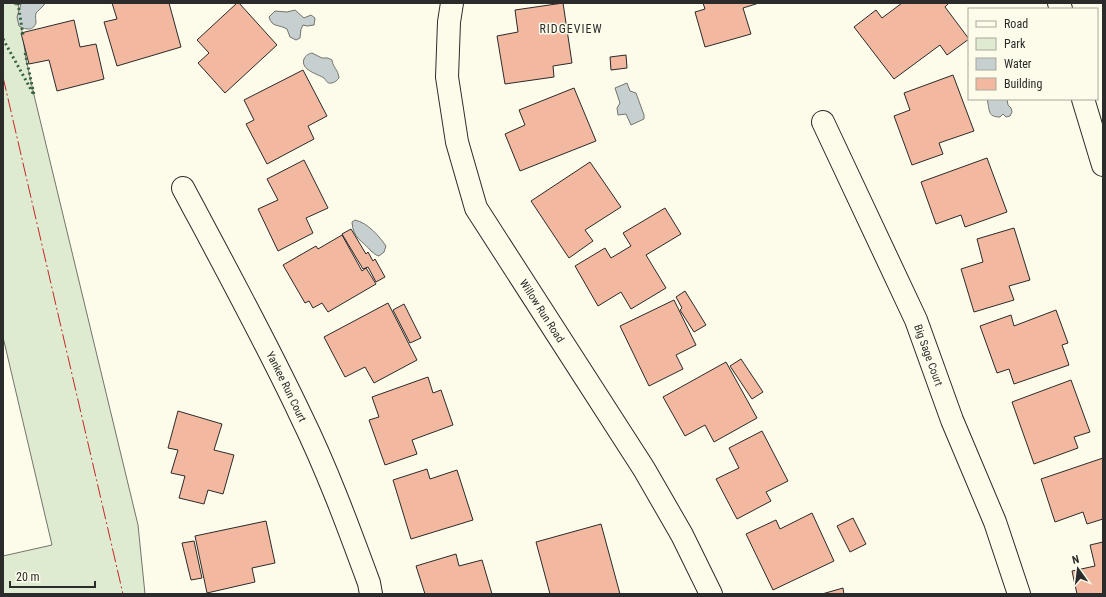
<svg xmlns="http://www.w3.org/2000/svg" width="1106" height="597" font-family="'Roboto Condensed',sans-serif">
<rect width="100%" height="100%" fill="#fdfbea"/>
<path fill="#deebd1" stroke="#74746e" d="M3,3H18L26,59L34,95L138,525L145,594H3V556L52,545L3,337Z"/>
<path fill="#c7d0d0" stroke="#74746e" d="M14,3H45L44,5L36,13C35,17 36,20 36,23C33,32 24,29 19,26L17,17L21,4L15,5Z
M295,10L304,18L311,15L315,18L314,25L307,26L303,25L301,29L300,38L296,40L290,37L287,29C279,24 272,28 269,17L275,11L287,12Z
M312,53L322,58H328L332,60C333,68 338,69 339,78C337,80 335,83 331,83C327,84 326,80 324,78C318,74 300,70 304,59C306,55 308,54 312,53Z
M627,83L630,91L636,93L644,115V119L631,125L626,114L618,115L617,108L620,103L615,88Z
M987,99H1007L1008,105L1011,108L1012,112L1010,116L1006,117L1003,114L1000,117C987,117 990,110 987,99Z
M355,220C368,223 379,236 386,246L384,252L379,256C375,255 374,253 371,251C362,240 353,239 352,222Z"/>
<path fill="#f2b8a0" stroke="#2b2b2b" d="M112,3H169L181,47L117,66L104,22L117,19Z
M237,3H239L277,45L225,93L198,63L209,53L197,40Z
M563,3L572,63L553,66L554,77L505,84L497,36L518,32L515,10Z
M703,3H759L743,8L751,34L705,47L695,12L705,9Z
M902,3H949L945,7L969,39L947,55L940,45L894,79L854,27L876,10L882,18Z
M74,20L80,47L96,44L104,79L57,91L49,60L29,64L21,33Z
M626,55L627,68L611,70L610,57Z
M303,70L327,116L308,126L314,139L267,164L246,124L254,120L244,100Z
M953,75L974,131L939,143L943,154L912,165L894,116L910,110L904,93Z
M574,88L596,141L520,171L505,134L525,125L519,110Z
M987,158L1007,212L965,227L961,215L936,224L921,182Z
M304,160L328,208L306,218L313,233L278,251L258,209L278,200L267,179Z
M590,162L621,207L585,230L593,241L569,258L531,201Z
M665,208L681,234L646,255L666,288L631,309L621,292L598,306L575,266L605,248L611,258L631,246L623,233Z
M1014,228L1030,280L1009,286L1014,300L974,312L961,269L983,262L977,239Z
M351,229L366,254L368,252L373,261L375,259L385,277L376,282L368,267L363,269L342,234Z
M342,235L362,271L366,268L376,284L328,312L322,303L313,308L309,301L305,303L283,265L316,246L318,249Z
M685,291L706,325L694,332L680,310L682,308L676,297Z
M674,300L696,345L676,355L683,369L649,386L620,326Z
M388,303L417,360L374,383L365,367L345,377L324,337Z
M404,304L421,338L410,343L393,310Z
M1056,310L1068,343L1062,345L1069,365L1014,384L1009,369L997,373L980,326L1011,315L1014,326Z
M741,359L763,392L752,399L730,366Z
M726,362L757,418L714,442L705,425L685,436L663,397Z
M428,377L433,393L441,390L453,425L412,440L417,454L385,465L369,420L379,417L372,397Z
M1071,380L1090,432L1074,437L1078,448L1034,464L1012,402Z
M178,411L222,424L214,450L234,455L223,494L208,490L204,504L179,498L185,476L171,473L178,450L168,448Z
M762,431L788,481L766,492L771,501L737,519L716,479L739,468L729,448Z
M1103,458V519L1087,524L1083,512L1055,522L1041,479Z
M427,469L430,479L457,470L473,520L411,539L393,480Z
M812,513L834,561L773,590L746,534L776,520L780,529Z
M853,518L866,544L850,552L837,526Z
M266,521L275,563L252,568L255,582L207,593L195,536Z
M601,524L620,594H550L536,542Z
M194,541L202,578L191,580L182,543Z
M1103,542V594H1077L1072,571L1095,566L1090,545Z
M456,554L459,566L482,560L492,594H425L416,566Z
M843,588L844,594H822Z"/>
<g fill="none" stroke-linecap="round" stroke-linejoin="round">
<defs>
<g id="minor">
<path id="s1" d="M452,3L449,22L447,77L457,142L476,208L644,469L682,535L711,594"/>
<path id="s2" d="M823,122L916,320L952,420L995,522L1019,594"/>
<path id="s3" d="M183,188C223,263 264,338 300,414C327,469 348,526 369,583L371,594"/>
</g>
<path id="secondary" d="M1059,3L1061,9
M1083,99L1103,165"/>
</defs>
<use href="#minor" stroke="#2b2b2b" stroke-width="24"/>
<use href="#secondary" stroke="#2b2b2b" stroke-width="24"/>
<use href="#minor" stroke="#fdfbea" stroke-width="22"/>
<use href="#secondary" stroke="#fdfbea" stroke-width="22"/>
<path stroke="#34623c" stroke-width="3" stroke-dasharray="2 3" stroke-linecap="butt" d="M18,3L23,35
M3,39L34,95L25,52"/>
<path stroke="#c62828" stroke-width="1" stroke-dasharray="14 3 2 3" stroke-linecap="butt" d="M3,77L123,594"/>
</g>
<g text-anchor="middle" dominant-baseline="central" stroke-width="3" stroke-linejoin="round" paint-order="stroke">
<g font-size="11" fill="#2b2b2b" stroke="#fdfbea">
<text stroke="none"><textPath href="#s1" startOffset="331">Willow Run Road</textPath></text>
<text stroke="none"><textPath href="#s2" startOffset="256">Big Sage Court</textPath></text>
<text stroke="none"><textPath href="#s3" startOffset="224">Yankee Run Court</textPath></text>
</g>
<g font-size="12" letter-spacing="1" fill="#2b2b2b" stroke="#fdfbea">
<text x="571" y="29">RIDGEVIEW</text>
</g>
</g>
<rect width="1106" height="597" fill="none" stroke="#2b2b2b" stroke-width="8"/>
<rect x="968" y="8" width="130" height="92" fill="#fdfbea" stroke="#a9a89e"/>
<rect x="976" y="21" width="20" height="6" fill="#fdfbea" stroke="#a9a89e"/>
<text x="1004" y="28" font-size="12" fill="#2b2b2b">Road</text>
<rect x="976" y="38" width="20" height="12" fill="#deebd1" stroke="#a9a89e"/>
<text x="1004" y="48" font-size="12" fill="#2b2b2b">Park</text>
<rect x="976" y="58" width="20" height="12" fill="#c7d0d0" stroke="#a9a89e"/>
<text x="1004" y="68" font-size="12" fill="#2b2b2b">Water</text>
<rect x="976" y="78" width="20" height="12" fill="#f2b8a0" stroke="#a9a89e"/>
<text x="1004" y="88" font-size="12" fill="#2b2b2b">Building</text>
<g transform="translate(1078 569) rotate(346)" stroke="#fdfbea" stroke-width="3" paint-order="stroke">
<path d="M0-3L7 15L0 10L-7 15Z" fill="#2b2b2b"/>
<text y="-6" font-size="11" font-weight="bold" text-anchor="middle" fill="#2b2b2b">N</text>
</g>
<path d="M10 581v6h85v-6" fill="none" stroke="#2b2b2b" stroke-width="2"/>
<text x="16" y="581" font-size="12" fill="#2b2b2b" stroke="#fdfbea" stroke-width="3" paint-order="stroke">20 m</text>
</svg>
